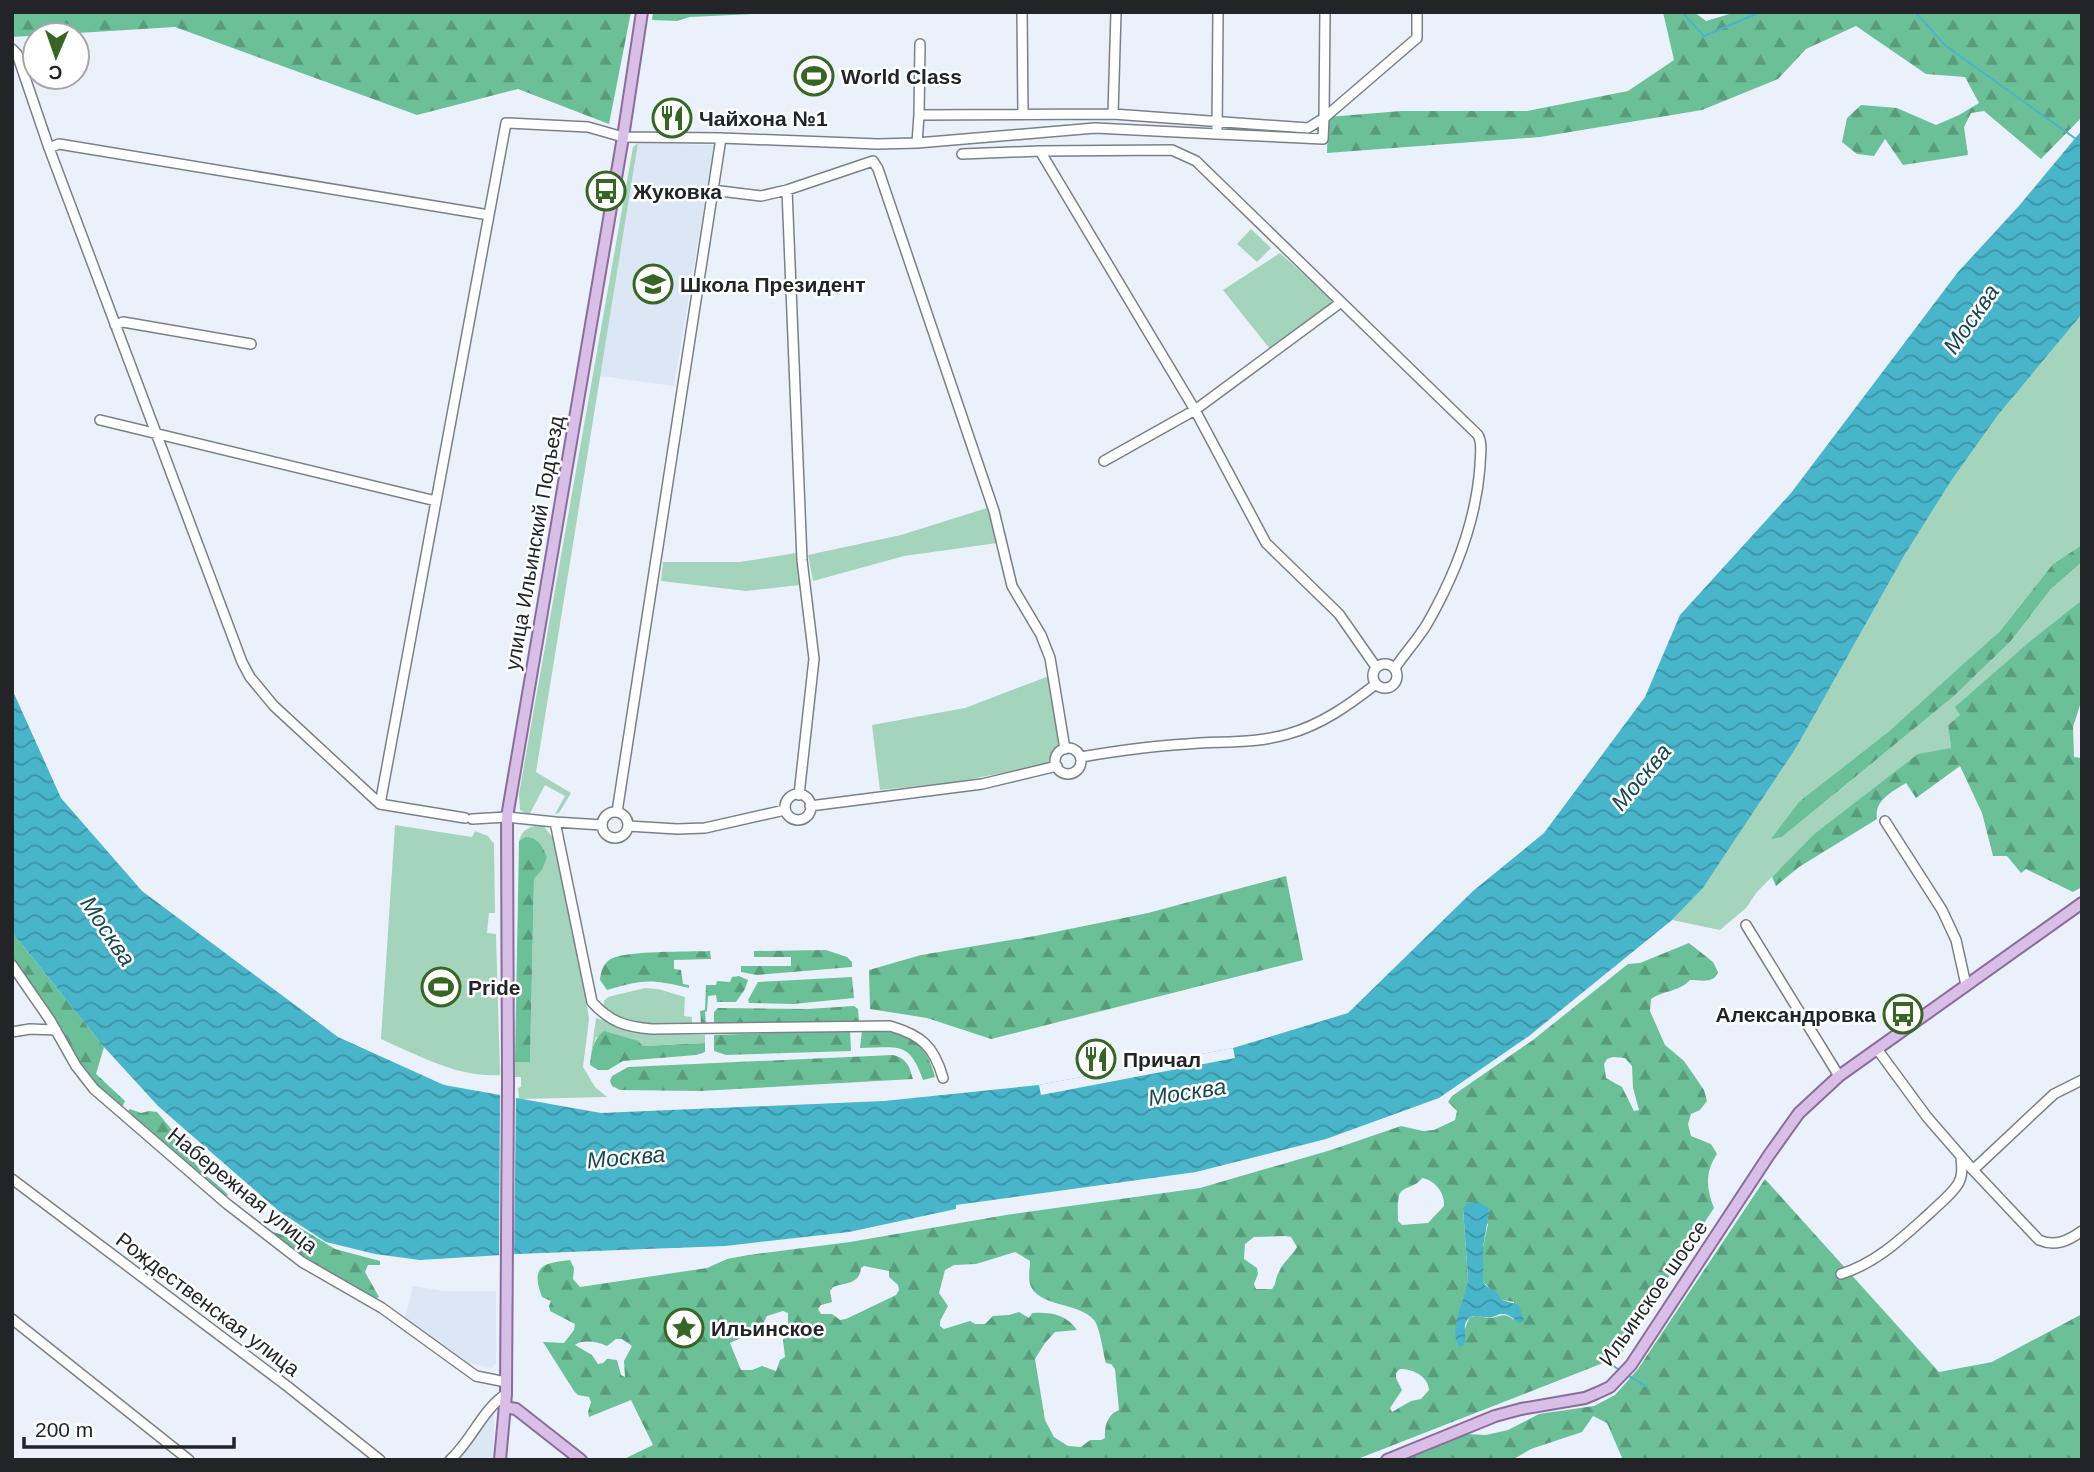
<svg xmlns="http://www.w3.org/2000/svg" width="2094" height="1472" font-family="Arial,sans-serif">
<defs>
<pattern id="forest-firs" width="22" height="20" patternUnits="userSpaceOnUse" patternTransform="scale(1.75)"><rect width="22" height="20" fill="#6cc098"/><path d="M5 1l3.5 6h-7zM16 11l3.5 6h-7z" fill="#589c7c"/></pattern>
<pattern id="water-waves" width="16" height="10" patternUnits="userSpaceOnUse" patternTransform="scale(1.75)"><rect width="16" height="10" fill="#49b5cb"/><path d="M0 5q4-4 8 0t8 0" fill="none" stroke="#3c93a5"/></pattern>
</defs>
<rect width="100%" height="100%" fill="#ebf1fa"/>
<path fill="#dce7f6" d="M638,143L714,145L674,386L600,376Z
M413,1286L445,1291H496V1363L492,1368L468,1363L405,1318Z
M494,1407V1460H454Z"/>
<path fill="#a4d4bb" d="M638,143L536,772L571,793L559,813L555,814L565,796L545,785L529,815L520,810L519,794L633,147Z
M1251,229L1271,248L1257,262L1237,244Z
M1280,253L1329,297L1332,302L1329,307L1270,349L1223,290Z
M2082,314V545L2053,564L2000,631L1887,733L1782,837L1954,696L2010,642L2051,589L2082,562V600L2029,642L1956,707L1960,715L1948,725L1951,748L1940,751L1813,835L1757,892L1746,908L1720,930L1672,920L1703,888L1796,748L1904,556L1951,481L1998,415Z
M987,508L997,543L904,556L813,581L808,555L901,535Z
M796,553L800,585L746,591L661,581L663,562H740Z
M1049,676L1060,743L1053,752L1051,763L957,782L880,790L872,725L965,708Z
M395,825L472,837L475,831L488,836L494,844L495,913H489L487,933L496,934L500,1075C459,1078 417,1055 381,1039Z
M543,825L553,838L585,993L589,1019L583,1067L595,1087L607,1097L519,1099L518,1088L521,1087V1077H515V1062L530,1061L534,879L542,870L525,837L519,841C522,829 530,826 543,825Z
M645,988L658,989L685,997L684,1016L692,1017V1025L635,1024L623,1021L603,1008L604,1001L608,997Z
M596,1018L643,1033L705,1035V1043L643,1046L596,1037L591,1055Z"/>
<path fill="url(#forest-firs)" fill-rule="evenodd" d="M12,12H631L609,124L518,89L417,115L175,27L12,37Z
M653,12H793L690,17L677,21L652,20Z
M1663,12H1694L1706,21L1736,12H2082V117L2041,159L1984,111L1971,113L1964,127L1968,155L1903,165L1885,139L1874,156L1857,154L1842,142L1847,118L1861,105L1897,108L1936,125L1959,115L1979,103L1965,77L1926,74L1856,26L1806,49L1778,79L1702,110L1540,137L1327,153L1328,117L1401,111H1527L1628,91L1674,60Z
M2082,545V562L2051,589L2010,642L1954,696L1782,837L1771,839L1799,802L1887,733L1961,666L2000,631L2053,564Z
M2082,600V699L2073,727L2074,757L2082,758V887L2073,892L2026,869L2021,873L2007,856H1993L1982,813L1960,766L1916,798L1906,783C1892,792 1874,800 1877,819L1799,867L1776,886L1772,877L1813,835L1918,754L1951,748L1948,725L1960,715L1955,707L2029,642Z
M525,837C538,837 542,846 547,857L542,870L534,879L530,1062H515L519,841Z
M1286,876L1303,960L991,1039L927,1018L870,1009L869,970L921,955L1035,936L1148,913Z
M12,932L104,1047L96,1074L125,1101L122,1108L94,1083L79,1064L50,1012L12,957Z
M1689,943L1713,962L1718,972C1714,984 1701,980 1690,980C1679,992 1664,990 1651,999L1650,1011L1665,1045L1684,1061L1704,1090L1707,1101L1700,1110L1691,1114L1688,1124L1691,1136L1711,1144L1717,1154C1705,1172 1706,1188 1714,1208L1635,1328L1628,1346L1616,1358L1355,1460H622L653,1445L631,1400L589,1417L588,1412L591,1402L589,1397L578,1395L574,1391L543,1342L564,1343L574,1330L575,1324L550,1311L549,1306L551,1301L542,1297C530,1266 543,1263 570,1260L574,1268L573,1279L580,1287L707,1268L727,1259L748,1255L850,1242L1006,1215L1200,1188L1331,1150L1401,1126L1423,1131L1434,1130L1455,1120L1457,1111L1448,1102L1452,1096L1533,1040L1628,964L1640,963ZM1613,1057L1625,1058L1632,1066L1633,1088L1639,1110L1634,1111L1622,1087L1606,1078L1604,1064L1607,1059ZM1422,1178C1435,1180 1445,1193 1444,1206L1428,1223L1402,1225L1398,1221C1398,1213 1397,1203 1399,1196C1401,1186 1416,1188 1422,1178ZM1463,1209L1488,1224L1483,1247V1282L1502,1300L1514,1302V1320C1503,1310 1498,1319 1486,1318C1479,1316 1476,1315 1469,1318L1465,1329L1456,1326L1467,1290L1468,1278ZM1285,1236L1291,1237L1297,1247C1292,1256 1283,1262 1279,1272C1275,1278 1277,1283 1272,1289H1256L1254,1284L1258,1274L1257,1268L1244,1259L1245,1244L1254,1237ZM1015,1252L1030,1261C1030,1268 1028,1277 1030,1284C1037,1307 1079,1302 1094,1320C1100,1327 1103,1353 1106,1363L1111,1364L1115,1369L1119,1410C1108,1414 1104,1426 1105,1438L1101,1440H1090L1081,1447L1068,1446L1054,1437L1045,1420L1035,1359L1045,1343L1055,1332L1077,1330C1066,1314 1051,1312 1032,1313L1029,1318L1019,1312L1009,1315L993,1316L985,1324H975L970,1321L944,1329L940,1326V1321L948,1306L939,1293L945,1270L954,1265L976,1264ZM864,1266L889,1271V1277L898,1285L899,1290L896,1295L846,1319L840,1320L832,1314H821L818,1309L821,1305L832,1302L830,1291L833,1287C846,1282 859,1285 861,1268ZM783,1311L788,1313V1324L783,1340L785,1357L780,1360L776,1371L762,1366L752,1370H741L730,1343L760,1329L767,1316ZM616,1339H622L632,1346L624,1361L625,1377L621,1375L617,1360L607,1359L603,1363L598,1364L592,1355L575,1345C583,1339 598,1342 607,1346ZM1400,1369C1413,1369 1428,1376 1429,1390L1421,1399L1411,1401L1392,1412L1390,1408L1402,1390L1396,1378V1373Z
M826,950L847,957L852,962V967L757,975L741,972V966H791V957H754V951Z
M710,951L711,959L674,960V969L681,970L683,984L689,985V988C651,979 645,979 607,990L600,980C601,972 602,966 609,960C623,950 690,952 710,951Z
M739,976L748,980L745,989L736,1002H717L716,995L708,996L707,1011L705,1012L706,1025L701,1024L700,1011L705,1010L706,985H716L717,981L730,982L732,977Z
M852,977L854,998L793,1004L749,1003L748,1000L758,982Z
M854,1006L858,1009L859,1021L714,1025V1012L718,1008L807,1009Z
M850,1030L851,1051L726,1055L714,1051V1035Z
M862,1030C901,1030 925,1036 935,1077L923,1080C909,1040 898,1048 860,1048Z
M604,1031L638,1041L643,1046L705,1043V1052L696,1055L623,1061L608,1070H598L590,1065C591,1052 593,1039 604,1031Z
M893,1055C907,1059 909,1065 913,1079L700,1091L620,1090L612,1086L610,1081L612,1076L628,1067Z
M130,1109L141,1113L149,1111L157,1112L173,1131L188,1137L194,1147C194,1150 192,1154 193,1158C194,1169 220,1185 228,1195L226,1197L127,1112Z
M1765,1179L1939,1372L1992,1362L2082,1314V1460H1623L1607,1423L1593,1416L1582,1432L1531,1449L1512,1460H1405L1467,1434L1486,1435L1508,1430L1539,1414L1594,1406L1615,1395L1638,1369Z
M289,1221L335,1249L380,1261V1265H368L365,1272L379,1297L376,1298L293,1252L267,1230L292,1238L294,1235L285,1223Z"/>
<path fill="url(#water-waves)" d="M2082,130V314L1998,415L1951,481L1904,556L1796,748L1703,888L1672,920L1529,1036L1439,1098L1326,1139L1196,1172L956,1205V1209L849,1232L725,1246L516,1254L420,1260L375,1254L326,1242L280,1212L158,1106L104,1047L12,932V689L61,798L142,891L338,1037L444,1085L601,1113L884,1101L1039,1085L1233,1048L1348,1013L1473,891L1544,833L1645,697L1680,615L1791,493L1958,272L2018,207Z
M1478,1202L1488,1207L1489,1213L1483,1247V1282L1486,1286L1496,1291L1502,1300L1519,1305L1524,1321L1519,1323C1514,1319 1510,1315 1504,1314C1496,1314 1500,1315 1492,1317C1484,1320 1472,1310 1466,1322C1463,1329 1467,1337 1464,1345L1459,1347C1447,1327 1467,1299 1468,1278L1463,1208L1467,1203Z"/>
<path fill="#ebf1fa" d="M1233,1048L1235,1058L1041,1095L1039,1085Z
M500,1092L516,1095L514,1257L499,1258Z"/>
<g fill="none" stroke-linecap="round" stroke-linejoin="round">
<path stroke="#49b5cb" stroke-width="2" d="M1682,12L1704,36L1761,12
M1915,12L1946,46L2076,139
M1609,1363L1621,1371
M1629,1376L1647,1387"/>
<defs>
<path id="minor" d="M1022,12L1023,113
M1325,12L1324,118L1417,38V12
M920,44L919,115L1113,114L1308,128L1324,118
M12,49L17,54L49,148L59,144L489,215
M1113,114L1116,12
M1217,134L1323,139L1324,118
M917,143L919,115
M49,148L242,662L250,677L274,706L380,804
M1040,151L1172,150L1196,161L1478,435C1483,444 1480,456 1480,466C1476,521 1454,577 1427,624C1418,639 1405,653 1395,668
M962,154L1040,151L1195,410L1266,543L1339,614L1376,667
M712,190L761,196L787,190L873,161L878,169L994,511L1012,586L1041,635L1050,658L1065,749
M787,190L802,560L814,659L799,795
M115,325L123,322L251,344
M100,420L436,501
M1104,461L1195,410L1340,303
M1373 676a12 12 0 1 1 24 0a12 12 0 1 1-24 0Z
M1055 761a13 13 0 1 1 26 0a13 13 0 1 1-26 0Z
M1081,757C1116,751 1151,746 1187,744C1221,741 1254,744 1288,734C1321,725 1349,705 1376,684
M785 807a13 13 0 1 1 26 0a13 13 0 1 1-26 0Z
M810,806L982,784L1057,766
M617,812L721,138
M602 825a13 13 0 1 1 26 0a13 13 0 1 1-26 0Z
M465,818L380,804L506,123L588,127L623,137L721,138L878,144L917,143L1095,128L1217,134L1218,12
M472,819L507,817L555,822L592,1002C610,1022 626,1027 652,1029L890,1026C921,1035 934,1046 943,1078
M1885,821L1942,910L1956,940L1966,985
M555,822L602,825
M628,826L677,829L705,828L785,810
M1746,925L1839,1076
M12,965L50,1020L76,1066L94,1089L227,1204L302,1262L382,1308L476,1376L506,1382
M12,1032L30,1029L56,1030
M1877,1049L1927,1117L1973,1170L2039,1240C2055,1247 2068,1241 2082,1231
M1973,1170L2054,1094L2082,1080
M12,1179L287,1386L380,1460
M1841,1274C1877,1263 1903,1237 1931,1212C1940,1203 1951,1195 1958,1184C1963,1176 1962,1167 1961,1157
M12,1319L189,1460
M450,1460C472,1440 482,1410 506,1394"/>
<path id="major" d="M505,1407L516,1409L581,1460
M500,1460L506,1394L508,1084L507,817L623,137L642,12
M1387,1460L1495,1416L1521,1409L1585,1398L1597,1393L1610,1387L1631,1365L1769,1155L1799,1113L1839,1076L2082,903"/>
</defs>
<use href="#minor" stroke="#7a8088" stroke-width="12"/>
<use href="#major" stroke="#896d9b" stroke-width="14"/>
<use href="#minor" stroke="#fff" stroke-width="9"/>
<use href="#major" stroke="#d9bfe8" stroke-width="10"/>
</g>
<defs>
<symbol id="stadium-ring" viewBox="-11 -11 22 22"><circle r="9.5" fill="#fff" stroke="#376524" stroke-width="1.5"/><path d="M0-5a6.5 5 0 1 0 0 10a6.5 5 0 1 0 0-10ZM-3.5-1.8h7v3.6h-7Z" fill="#376524"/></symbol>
<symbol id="restaurant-ring" viewBox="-11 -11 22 22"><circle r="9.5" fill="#fff" stroke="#376524" stroke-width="1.5"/><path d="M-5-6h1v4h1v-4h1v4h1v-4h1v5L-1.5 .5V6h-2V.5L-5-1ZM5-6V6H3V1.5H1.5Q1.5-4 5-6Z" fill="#376524"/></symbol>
<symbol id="bus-ring" viewBox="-11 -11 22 22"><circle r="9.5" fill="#fff" stroke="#376524" stroke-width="1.5"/><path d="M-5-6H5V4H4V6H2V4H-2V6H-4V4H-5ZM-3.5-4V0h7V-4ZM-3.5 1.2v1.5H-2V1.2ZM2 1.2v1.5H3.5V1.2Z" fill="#376524"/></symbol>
<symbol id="school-ring" viewBox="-11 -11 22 22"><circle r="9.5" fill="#fff" stroke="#376524" stroke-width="1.5"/><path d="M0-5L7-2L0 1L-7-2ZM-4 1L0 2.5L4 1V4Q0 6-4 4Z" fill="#376524"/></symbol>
<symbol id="sight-ring" viewBox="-11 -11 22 22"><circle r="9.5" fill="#fff" stroke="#376524" stroke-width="1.5"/><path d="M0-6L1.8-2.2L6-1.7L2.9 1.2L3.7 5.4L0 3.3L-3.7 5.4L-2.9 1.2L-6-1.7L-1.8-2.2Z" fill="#376524"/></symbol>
</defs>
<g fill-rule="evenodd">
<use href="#stadium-ring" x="792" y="54" width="44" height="44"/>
<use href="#restaurant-ring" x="650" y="96" width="44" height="44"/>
<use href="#bus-ring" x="584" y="169" width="44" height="44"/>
<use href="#school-ring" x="631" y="262" width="44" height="44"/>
<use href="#stadium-ring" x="419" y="965" width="44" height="44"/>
<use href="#bus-ring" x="1881" y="992" width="44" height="44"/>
<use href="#restaurant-ring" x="1074" y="1037" width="44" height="44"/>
<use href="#sight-ring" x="662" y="1306" width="44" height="44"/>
</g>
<g text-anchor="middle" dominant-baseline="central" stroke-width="5" stroke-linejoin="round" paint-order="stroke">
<g font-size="21" font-weight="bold" fill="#222427" stroke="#fff" text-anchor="start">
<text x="841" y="76">World Class</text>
<text x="699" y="118">Чайхона №1</text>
<text x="633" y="191">Жуковка</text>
<text x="680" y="284">Школа Президент</text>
<text x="468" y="987">Pride</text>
<text x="1876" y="1014" text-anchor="end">Александровка</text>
<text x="1123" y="1059">Причал</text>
<text x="711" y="1328">Ильинское</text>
</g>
<g font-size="21" fill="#222427" stroke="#fff">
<text transform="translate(534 543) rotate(-80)">улица Ильинский Подъезд</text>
<text transform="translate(243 1190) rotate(39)">Набережная улица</text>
<text transform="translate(1653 1293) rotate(-55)">Ильинское шоссе</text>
<text transform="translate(208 1304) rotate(37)">Рождественская улица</text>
</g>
<g font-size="23" font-style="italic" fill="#194852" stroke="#fff">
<text transform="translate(1971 319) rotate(-55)">Москва</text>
<text transform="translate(1641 777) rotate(-50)">Москва</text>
<text transform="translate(108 931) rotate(56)">Москва</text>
<text transform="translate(1187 1092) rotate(-9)">Москва</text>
<text transform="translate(626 1157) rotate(-5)">Москва</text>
</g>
</g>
<rect width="2094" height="1472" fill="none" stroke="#222427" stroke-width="28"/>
<g transform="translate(56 56) rotate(182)"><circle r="33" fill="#ffffff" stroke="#a7a7a9" stroke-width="2"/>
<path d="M0-5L12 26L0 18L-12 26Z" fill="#376524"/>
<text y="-10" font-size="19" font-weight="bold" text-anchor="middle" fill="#222427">С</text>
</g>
<path d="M24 1437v10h210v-10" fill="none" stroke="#222427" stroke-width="3.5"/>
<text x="35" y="1437" font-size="21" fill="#222427" stroke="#ffffff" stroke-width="5" paint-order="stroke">200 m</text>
</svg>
